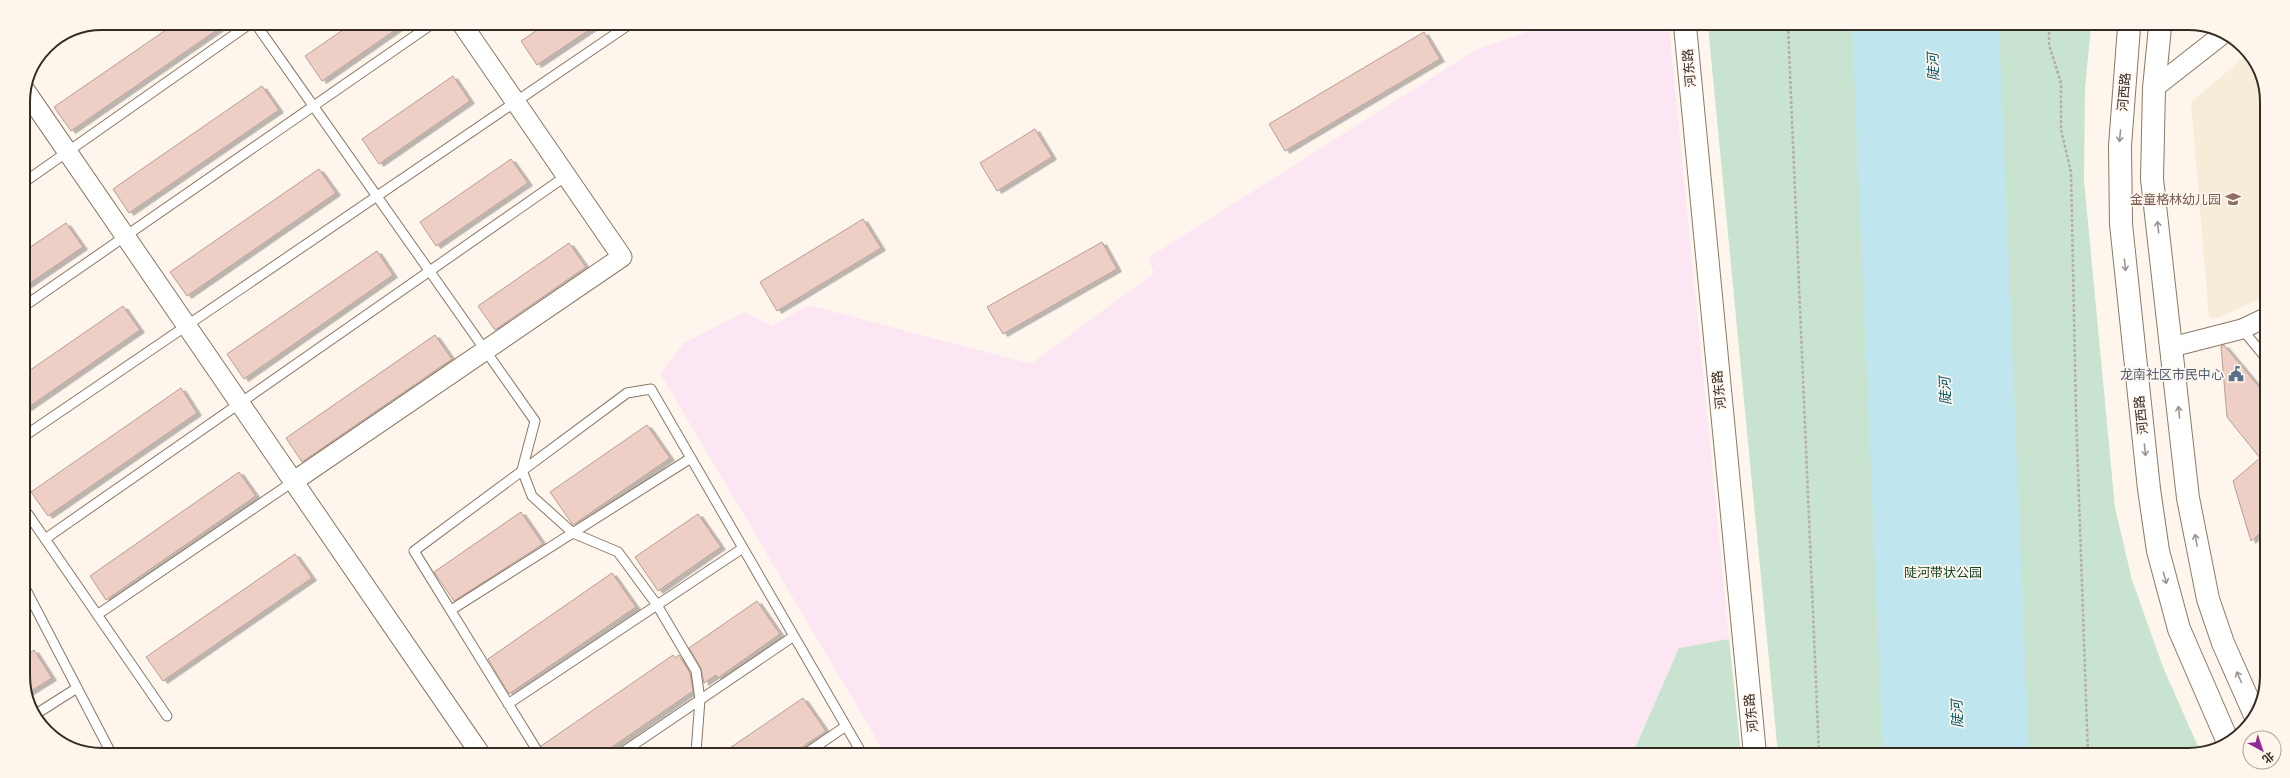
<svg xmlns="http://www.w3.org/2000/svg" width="2290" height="778" font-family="'Roboto Condensed','Noto Sans SC',sans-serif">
<defs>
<filter id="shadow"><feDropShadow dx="4.5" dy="2.5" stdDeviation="0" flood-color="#0004"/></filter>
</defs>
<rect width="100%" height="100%" fill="#fef5ed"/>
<path fill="#fce6f3" d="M1546,26H1669L1729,639L1679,648L1635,748L1623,754L884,752L660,373L684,343L745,312L772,326L808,305L1031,364L1154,273L1148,258L1477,49Z"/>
<path fill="#f7ecd7" d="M2249,53L2267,96L2266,296L2220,317L2209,318L2191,102Z"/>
<path fill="#c8e4d0" d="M1708,26L2091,27L2085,88L2084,180L2115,508L2132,580L2163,667L2200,751L2188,755L1778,754Z
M1729,639L1741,754H1623L1635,748L1679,648Z"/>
<path fill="#bfe6ee" d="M1852,26L1999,27L2029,755L1883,754Z"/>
<path fill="#eecfc5" stroke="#ba9d93" filter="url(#shadow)" d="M176,23H227L71,131L54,107Z
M353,23L404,24L322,81L305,56Z
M546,24H598L537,65L521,41Z
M1424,32L1440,59L1285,151L1269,124Z
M453,76L470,101L379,164L362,139Z
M262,86L279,110L129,213L113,189Z
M1035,129L1052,157L997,191L980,163Z
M511,159L528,183L436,246L420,222Z
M319,169L336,193L187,296L170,272Z
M863,219L881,248L777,311L760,282Z
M66,223L83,247L23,288V252Z
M1102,242L1117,269L1003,334L987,307Z
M569,243L586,267L495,330L478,306Z
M377,251L393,275L244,379L227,354Z
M123,306L140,330L23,411V375Z
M435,335L452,359L302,462L286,438Z
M2224,345L2265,394L2264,530L2251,541L2233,481L2260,458L2227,417L2221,346Z
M181,388L197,413L48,516L31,492Z
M647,425L670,458L573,525L550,492Z
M239,472L256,496L106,600L90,576Z
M521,512L543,544L454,601L434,572Z
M698,514L721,547L658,591L635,557Z
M295,554L312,578L163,681L146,657Z
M612,573L636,607L509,694L488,659Z
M757,601L780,634L718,678L716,675L704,683L701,668L689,648Z
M34,650L52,678L28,693L23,682V658Z
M673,655L675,658L679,655L690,673L693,691L605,752H544L541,746Z
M803,698L826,731L795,752H724Z"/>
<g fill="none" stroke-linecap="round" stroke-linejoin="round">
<defs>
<path id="service" d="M255,23L535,421L522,470L532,496L573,533L618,552L657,605L696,671L700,700L696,752
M23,183L251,23
M23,307L432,24
M2242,329L2265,357
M23,437L630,24
M23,507L167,716
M45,539L566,176
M23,584L110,751
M451,610L691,458
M97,615L294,481
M508,704L743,548
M36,714L77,688
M538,752L414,551L627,393L651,389L861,752
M623,752L794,636
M808,752L846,726"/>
<path id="minor" d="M2154,88L2223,34
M25,90L479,752
M2172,347L2242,329L2265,318
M294,481L622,257L462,24"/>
<path id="tertiary" d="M1685,26L1755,754"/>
<path id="secondary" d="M2129,27L2120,146L2121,224L2149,489L2158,551L2179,629L2228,742
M2160,27L2154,88L2152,179L2188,498L2208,599L2223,643L2254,713"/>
</defs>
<use href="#service" stroke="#8c7965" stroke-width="11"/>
<use href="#minor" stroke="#8c7965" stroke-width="21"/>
<use href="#tertiary" stroke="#8c7965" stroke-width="24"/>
<use href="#secondary" stroke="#8c7965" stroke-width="24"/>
<path stroke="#b6ada5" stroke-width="2.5" stroke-dasharray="3 2" stroke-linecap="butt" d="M1788,26L1819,754
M2049,27V45L2061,83V130L2071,172L2076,413L2088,755"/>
<use href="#service" stroke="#fff" stroke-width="9"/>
<use href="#minor" stroke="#fff" stroke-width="19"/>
<use href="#tertiary" stroke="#fff" stroke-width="22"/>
<use href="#secondary" stroke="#fff" stroke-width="22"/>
</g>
<defs><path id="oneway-shaft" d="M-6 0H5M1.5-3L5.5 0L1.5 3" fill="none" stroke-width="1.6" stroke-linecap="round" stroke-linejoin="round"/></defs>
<g stroke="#9a9591">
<use href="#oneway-shaft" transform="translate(2120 136) rotate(95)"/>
<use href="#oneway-shaft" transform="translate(2158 227) rotate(-97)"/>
<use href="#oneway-shaft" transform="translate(2125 265) rotate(84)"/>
<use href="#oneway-shaft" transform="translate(2179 412) rotate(-96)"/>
<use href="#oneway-shaft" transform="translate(2145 450) rotate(84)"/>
<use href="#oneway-shaft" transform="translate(2196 540) rotate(-101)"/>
<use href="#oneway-shaft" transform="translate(2165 578) rotate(74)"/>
<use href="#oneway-shaft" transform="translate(2239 677) rotate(-114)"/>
</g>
<defs>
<symbol id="school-bare" viewBox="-9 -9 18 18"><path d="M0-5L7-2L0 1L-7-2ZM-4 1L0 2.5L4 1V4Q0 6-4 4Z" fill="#8d6e63" stroke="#fef5ed" stroke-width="2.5" paint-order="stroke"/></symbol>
<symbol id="civic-bare" viewBox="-9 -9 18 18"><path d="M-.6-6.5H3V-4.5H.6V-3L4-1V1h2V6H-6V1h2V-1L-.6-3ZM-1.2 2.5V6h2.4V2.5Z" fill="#5c6f8a" stroke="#fef5ed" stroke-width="2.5" paint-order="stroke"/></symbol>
</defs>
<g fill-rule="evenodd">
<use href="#school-bare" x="2222" y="188" width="22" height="22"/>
<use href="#civic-bare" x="2225" y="363" width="22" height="22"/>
</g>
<g text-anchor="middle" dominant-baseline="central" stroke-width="3.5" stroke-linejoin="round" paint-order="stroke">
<g font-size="13" fill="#342b23" stroke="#fef5ed">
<text transform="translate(1689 68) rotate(-95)">河东路</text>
<text transform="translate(2124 92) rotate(-85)">河西路</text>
<text transform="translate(1719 390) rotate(-96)">河东路</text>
<text transform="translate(2141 415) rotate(-96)">河西路</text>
<text transform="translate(1751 713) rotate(-96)">河东路</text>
</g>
<g font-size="13" fill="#785e54" stroke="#fef5ed" text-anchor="end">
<text x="2221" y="199">金童格林幼儿园</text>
</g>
<g font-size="13" fill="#4e5e75" stroke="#fef5ed" text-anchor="end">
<text x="2224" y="374">龙南社区市民中心</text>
</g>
<g font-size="13" fill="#154529" stroke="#fef5ed">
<text x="1943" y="572">陡河带状公园</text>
</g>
<g font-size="14" font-style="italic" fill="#025663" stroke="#fef5ed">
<text transform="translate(1933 67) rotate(-92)">陡河</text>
<text transform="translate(1945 391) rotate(-92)">陡河</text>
<text transform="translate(1957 714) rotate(-92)">陡河</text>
</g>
</g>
<path d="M0 0H2290V778H0ZM102 30H2188A72 72 0 0 1 2260 102V676A72 72 0 0 1 2188 748H102A72 72 0 0 1 30 676V102A72 72 0 0 1 102 30Z" fill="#fef5ed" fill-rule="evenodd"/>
<path fill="none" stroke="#342b23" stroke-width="2" d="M102 30H2188A72 72 0 0 1 2260 102V676A72 72 0 0 1 2188 748H102A72 72 0 0 1 30 676V102A72 72 0 0 1 102 30Z"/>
<g transform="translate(2262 750) rotate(140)"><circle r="19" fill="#fef5ed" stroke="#ada49c"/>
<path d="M0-3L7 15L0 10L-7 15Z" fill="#8e2c94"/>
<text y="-6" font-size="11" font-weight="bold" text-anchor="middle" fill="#342b23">北</text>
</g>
</svg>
